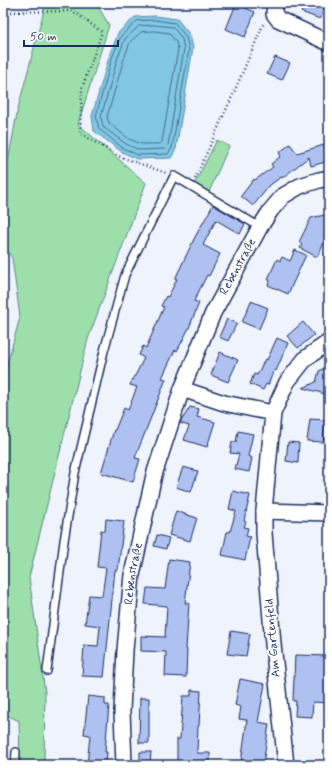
<svg xmlns="http://www.w3.org/2000/svg" width="332" height="768" font-family="Mynerve,sans-serif">
<rect width="100%" height="100%" fill="#eff3fc"/>
<filter id="ink" filterUnits="userSpaceOnUse"><feTurbulence type="fractalNoise" baseFrequency=".025" numOctaves="2"/><feDisplacementMap in="SourceGraphic" scale="8" xChannelSelector="R" yChannelSelector="G"/><feConvolveMatrix kernelMatrix="1 2 1 2 8 2 1 2 1" color-interpolation-filters="sRGB"/></filter>
<g filter="url(#ink)">
<path fill="#9ddfaa" stroke="#5c8784" d="M46,3H96L109,25L78,124L146,183L88,339L29,577L45,692L44,765H20L19,721L3,713V379L20,317L12,258L3,244V188L18,108Z
M217,140L229,146L209,192L194,185Z"/>
<path fill="#81c7e2" stroke="#588aad" d="M155,16L177,19L190,35L193,48L176,149L171,158L137,159L122,152L94,131L92,116L109,57L118,33L135,17Z"/>
<g fill="none" stroke-linecap="round" stroke-linejoin="round">
<path stroke="#446c93" stroke-width="1" d="M155,20L175,23L186,37L189,49L172,148L168,154L138,155L123,148L99,129L96,116L112,58L121,36L137,21Z
M155,25L173,27L182,39L184,49L168,146L165,149L139,150L126,144L103,127L101,117L117,60L125,39L139,26Z
M155,31L169,33L176,42L178,49L162,142L160,144H141L129,139L109,123L107,117L123,62L130,42L141,32Z"/>
</g>
<path fill="#afc1f0" stroke="#1b2f5e" d="M305,3H326L320,19L301,12Z
M236,4L255,12L245,37L226,29Z
M275,57L290,63L282,80L267,74Z
M290,144L297,153L324,145L329,161L311,166L309,157L282,178L281,177L270,185L253,206L241,196L254,179L255,180L273,167L271,164L281,156L279,153Z
M213,205L245,224L240,234L216,220L203,245L220,254L209,276L207,275L194,301L199,303L189,328L177,351L175,350L162,378L166,379L135,458L140,459L133,482L101,473L114,430H115L124,408L128,410L137,387L130,385L134,376H135L144,358L139,355L143,346L146,348L164,307L161,306L166,296L168,297L177,279H175L195,237Z
M329,214V238L326,239L317,257L300,248L302,245L299,242L311,218Z
M295,250L306,255L288,294L268,285L270,280L268,279L277,259L280,261L282,257L290,261Z
M251,301L268,308L259,329L242,322Z
M227,319L237,323L228,341L219,337Z
M303,322L314,335L298,348L287,336Z
M277,338L288,343L276,371L274,370L268,385L266,384L263,390L250,384L254,374L257,375L265,359L267,360Z
M220,352L238,360L228,382L211,375Z
M329,366V395L303,388L316,382L319,371Z
M190,407L199,409L197,417L215,422L207,447L184,440L189,426L180,423Z
M310,419L325,420L323,442L307,441Z
M238,431L253,434L248,456L252,458L249,472L235,469L239,454L230,453L232,442H236Z
M288,442L299,443L298,463L286,461Z
M183,467L198,471L191,492L176,487Z
M233,491L250,495L244,521L246,522L244,527L248,528L246,536L250,537L245,560L222,555L227,532H230L236,511L229,509Z
M176,511L197,518L190,541L169,535Z
M106,519L124,521L118,570H115L104,677L82,676L84,645L98,646L100,626L85,624L89,595L102,596L106,568L97,567L101,530L105,531Z
M157,535L169,538L166,549L154,546Z
M169,559L190,562L185,603H189L186,649H187L186,677L165,676L166,652L141,651V636L165,637L167,606L145,604L147,588L165,589Z
M231,631L250,634L246,656L227,654Z
M295,655L329,656V703L313,702L312,717L295,716L296,701H293Z
M240,679L265,684L258,722L269,724L263,765L241,762L247,720L239,719L241,707L235,705Z
M191,690L201,691L199,726H198L197,753H210V765H179V763H177V739H180L183,696H191Z
M88,696L105,698V705H109L105,752H107L106,765H87L90,735L84,734Z
M140,698H149V743H139Z
M140,752H151L150,763L140,762Z"/>
<g fill="none" stroke-linecap="round" stroke-linejoin="round">
<defs>
<path id="service" d="M47,671L64,541L75,473L104,351L125,275L174,176L260,227
M15,765L16,752"/>
<g id="minor">
<path d="M275,3L274,14L278,19L329,43"/>
<path d="M182,389L224,403L273,413"/>
<path d="M264,511L329,513"/>
<path id="s1" d="M124,765L122,711L125,650L132,575L154,475L182,389L213,313L260,227L271,210L283,196L300,186L319,180L329,178"/>
<path d="M286,765L273,644L264,533V511L273,413L287,382L306,358L329,342"/>
</g>
</defs>
<use href="#service" stroke="#1b2f5e" stroke-width="10"/>
<use href="#minor" stroke="#1b2f5e" stroke-width="18"/>
<path stroke="#1b2f5e" stroke-width="2.5" stroke-dasharray="1 3" stroke-linecap="butt" d="M3,12L73,11L102,32L82,88L80,133L118,156L166,173
M195,179L235,90L263,25L265,23"/>
<use href="#service" stroke="#fff" stroke-width="7"/>
<use href="#minor" stroke="#fff" stroke-width="15"/>
</g>
</g>
<g text-anchor="middle" dominant-baseline="central" stroke-width="4" stroke-linejoin="round" paint-order="stroke">
<g font-size="12" fill="#1b2f5e" stroke="#fff">
<text stroke="none"><textPath href="#s1" startOffset="518">Rebenstraße</textPath></text>
<text stroke="none"><textPath href="#s1" startOffset="192">Rebenstraße</textPath></text>
<text transform="translate(273 638) rotate(-95)">Am Gartenfeld</text>
</g>
</g>
<rect width="332" height="768" fill="none" stroke="#fff" stroke-width="16"/>
<rect x="8" y="8" width="316" height="752" fill="none" stroke="#1b2f5e" stroke-width="1.5" filter="url(#ink)"/>
<path d="M24 40v6h94v-6" fill="none" stroke="#1b2f5e" stroke-width="2"/>
<text x="30" y="40" font-size="12" fill="#1b2f5e" stroke="#ffffff" stroke-width="3" paint-order="stroke">50 m</text>
</svg>
